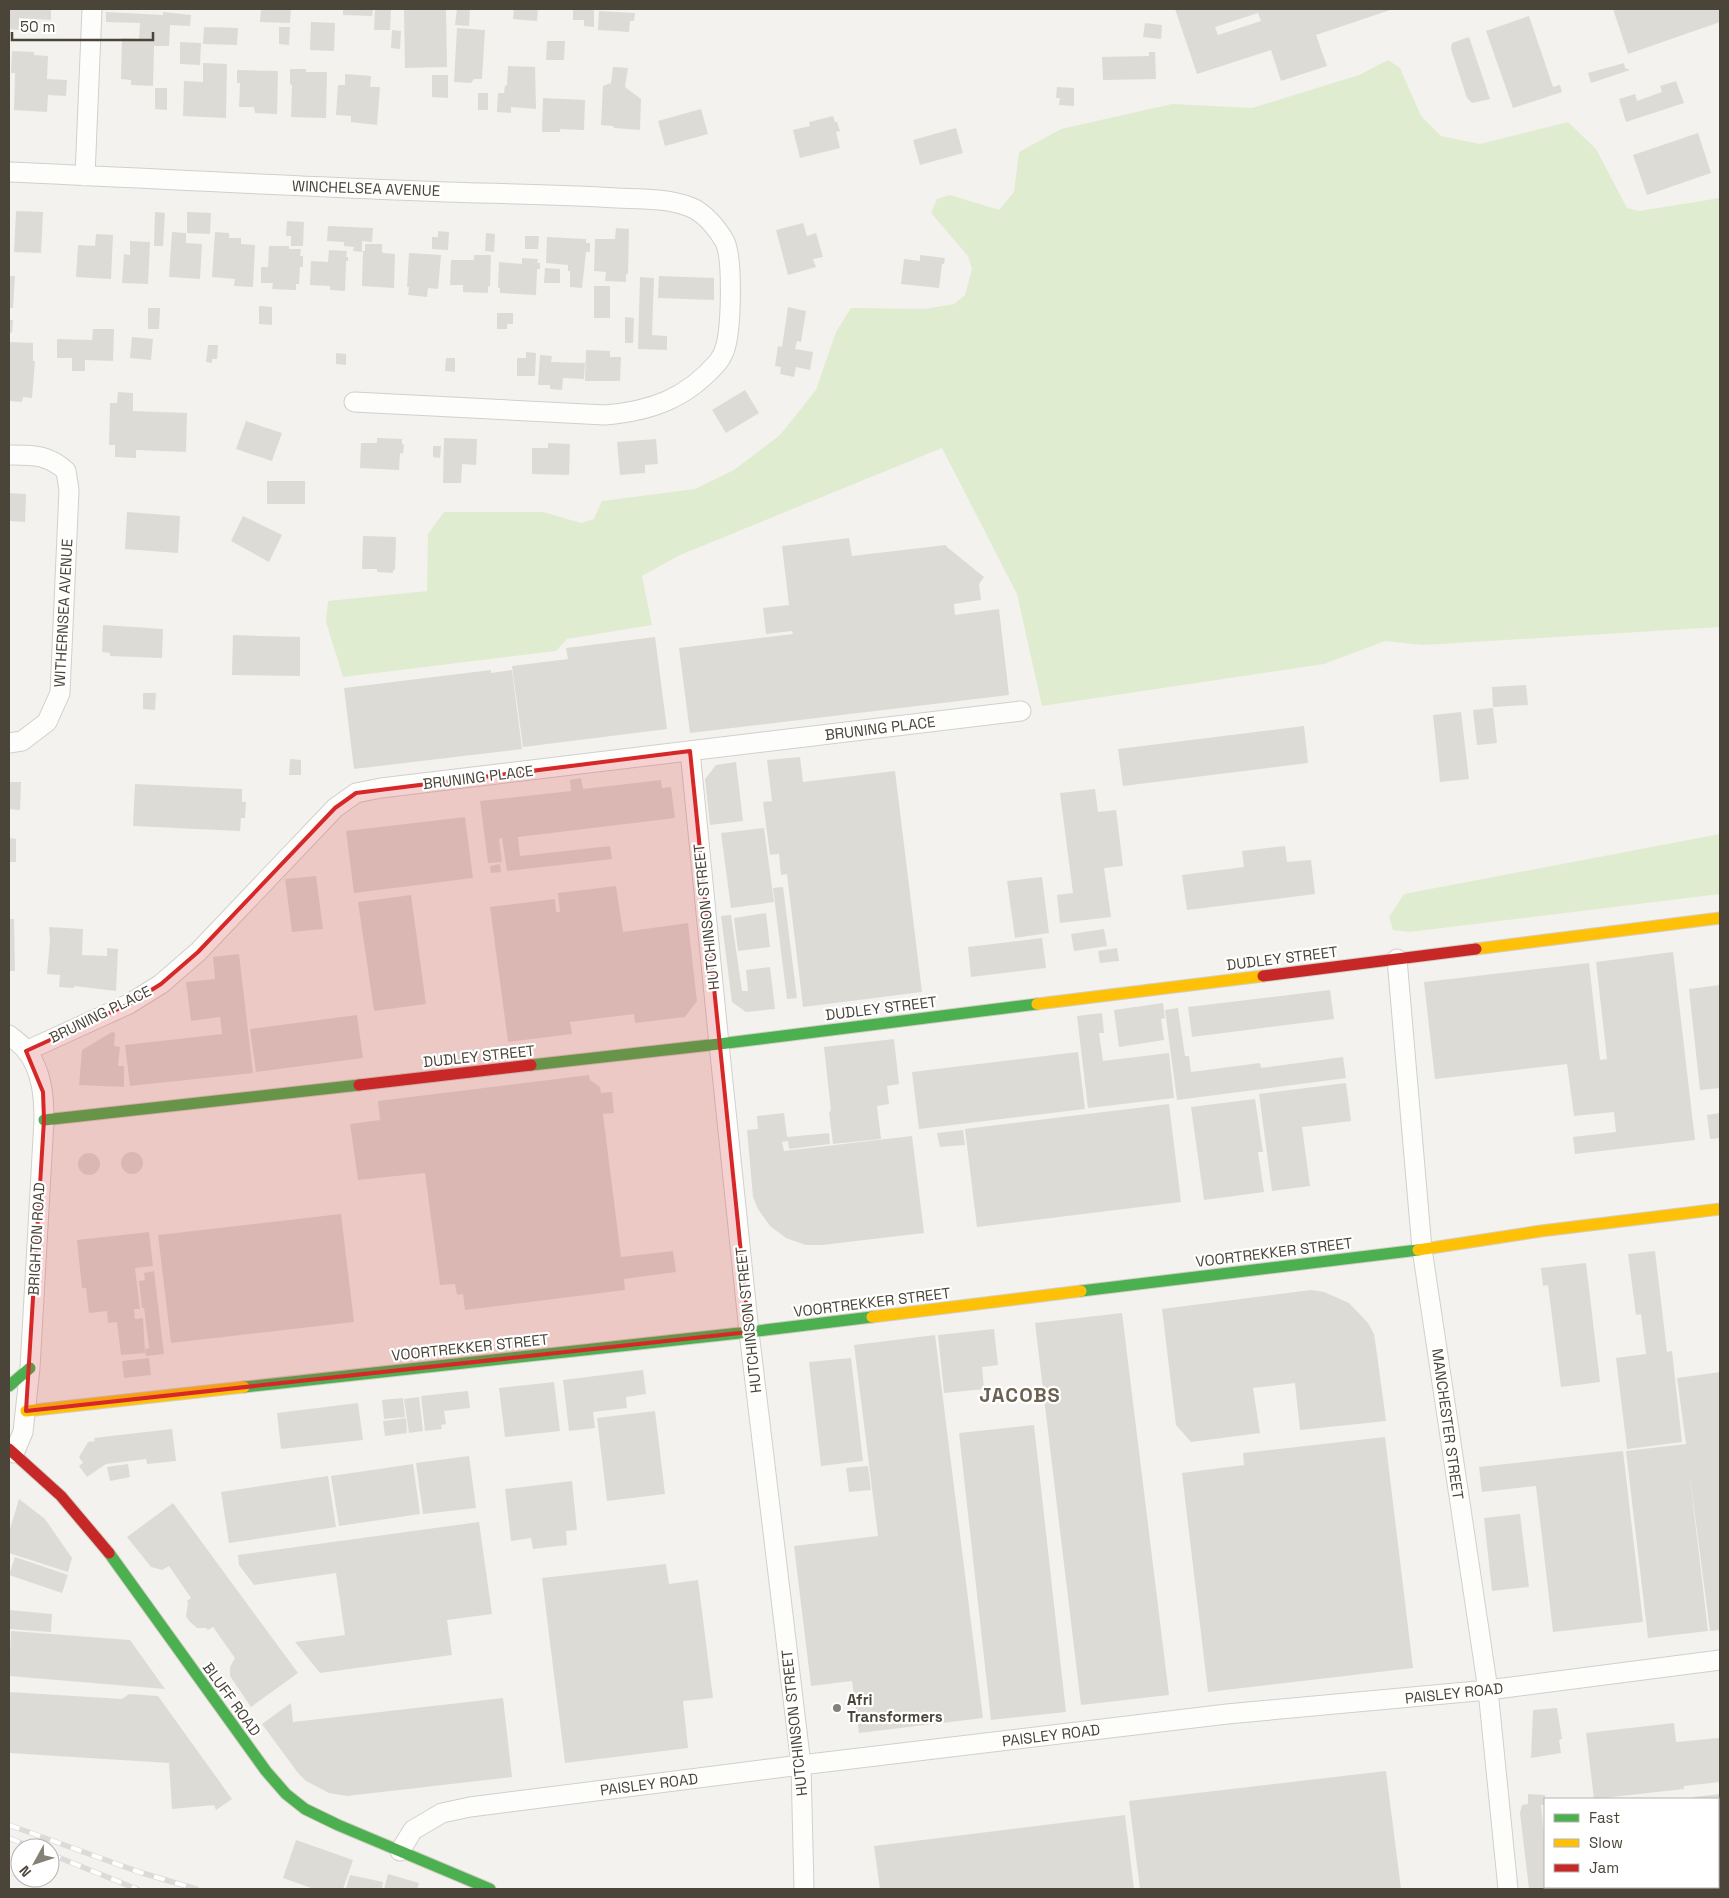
<svg xmlns="http://www.w3.org/2000/svg" width="1729" height="1898" font-family="'Space Grotesk',sans-serif">
<rect width="100%" height="100%" fill="#f3f2ee"/>
<path fill="#e0eccf" d="M1388,60L1400,68L1421,116L1441,136L1480,144L1568,122L1596,149L1627,208L1639,211L1720,198V627L1423,645L1385,641L1324,664L1042,706L1017,594L942,448L680,555L642,576L652,625L567,639L556,651L343,677L326,622L328,601L427,591L428,534L444,512H543L581,523L594,519L602,501L695,489L734,470L780,435L816,390L836,332L851,308L925,309L954,304L965,295L972,269L968,256L931,213L937,199L950,195L999,210L1014,192L1019,152L1061,129L1172,104L1252,108L1359,75Z
M1720,834V894L1409,932L1393,930L1389,917L1404,894Z"/>
<path fill="#dddbd6" fill-rule="evenodd" d="M9,9H51V20L19,18V30L9,29Z
M272,9H291L290,23L260,22L261,10Z
M343,9H373L372,16L343,15Z
M375,9H391L390,30H374Z
M404,9H446L447,67L405,68Z
M457,9H470L469,26L455,25Z
M514,9H538L537,21L513,19Z
M573,9L594,10V27L584,26V20H573Z
M1175,9H1389L1390,10L1316,35L1327,66L1281,81L1271,50L1197,74ZM1258,13L1261,21L1218,35L1215,27Z
M1613,9H1720V22L1628,54Z
M599,11L635,13L634,21H630L629,32L598,30Z
M106,12L163,15V12L191,15L190,26L170,25L169,46H154L153,86L131,85V80L121,79L122,38L139,39L140,23L106,22Z
M1529,16L1553,87L1560,85L1562,92L1513,108L1486,31Z
M311,22L335,23L334,51L310,50Z
M1145,23L1162,25L1161,39L1143,37Z
M204,27L238,28L237,45L203,44Z
M279,27H290L289,45L279,44Z
M457,28L485,30L482,79H474L471,83L454,82Z
M392,30L401,31L400,49L391,48Z
M1469,37L1490,99L1472,103L1467,98L1451,49L1452,43Z
M547,41H565L564,60H546Z
M180,42L201,43L200,65L180,64Z
M12,51L34,52V55L48,56L47,79L67,80L66,96L48,95L47,112L14,110L15,73H11Z
M1149,52H1155L1156,79L1103,80L1102,57L1149,56Z
M203,63L227,64L226,118L183,116L184,81L203,82Z
M1624,63L1625,68L1630,70L1591,83L1588,73Z
M508,66L535,67L536,109L511,107V113L497,112L498,93H504L505,86L507,85Z
M613,67L628,68L625,87L641,99L640,130L614,128L613,126L601,125L603,86L611,83Z
M290,69H306V72H327L326,118L291,117L292,85L290,84Z
M237,70L278,71L277,114L255,113L254,107H239L240,83H237Z
M345,74L371,76L370,87H380L377,125L351,122V116L336,115L338,85H345Z
M432,75H448V98L432,97Z
M1676,81L1684,103L1626,122L1619,99L1635,94L1637,101L1662,92L1660,86Z
M1057,87L1074,88V106L1059,105L1060,98H1056Z
M155,88H167V110L155,109Z
M478,93H488V110H478Z
M543,98L585,100L584,130L560,129V132H542Z
M701,109L708,134L665,146L658,121Z
M833,116L835,122H837L840,131L836,132L840,148L800,158L793,130L810,126L809,122Z
M956,128L963,153L920,165L913,140Z
M1698,133L1711,173L1647,195L1633,155Z
M16,211L43,212L41,253L14,252Z
M155,212L165,213L163,246H154Z
M187,212L211,213L210,234L187,233Z
M287,221L304,222L303,246H291V236H286Z
M803,223L807,236L816,233L823,257L813,259L816,267L788,275L776,230Z
M328,226L373,228L372,242L362,241V252L353,251L354,247L344,246V242L327,241Z
M616,228L629,229L628,274H626V282L605,281L606,272L594,271L595,239H615Z
M438,231L449,232L448,250L432,249V237H438Z
M172,232L186,233V243L202,244L200,279L169,277Z
M215,232L229,233V238H241V244L255,245L253,287L234,286L235,279L212,277Z
M486,233L495,234L494,252L485,251Z
M96,234L113,235L111,279L76,277L78,245L95,246Z
M525,236H539L538,249H525Z
M547,237L586,239V243H590V252H586L582,288L570,287V271H568V265L546,263Z
M130,241L150,242L148,284L122,283L124,254L130,255Z
M365,244H382V252L384,253L395,254L394,288L362,286L363,251H365Z
M269,246H289V249H301L300,256H303V267H300L299,284H296V290L272,289L273,283H261V267H268Z
M329,250L347,251L346,257H348V261H346L345,291L330,290V286L310,285L311,261L328,262Z
M409,253L441,255L438,289L428,288L427,297L408,295L409,287H407Z
M474,255H491L490,287L488,286V293L463,292V285H450L451,260H474Z
M920,255L945,258L944,264H942L939,288L901,284L904,259L920,261Z
M522,258L538,259L537,263H540V269H537L536,295L500,293V288H498L499,262L522,264Z
M545,268L560,269V283H544Z
M9,276H15L13,308H9Z
M659,276L714,278V300L658,298Z
M640,277L654,278L652,335L667,336V350L638,349Z
M594,286H610V318H594Z
M259,306L272,307V325L259,324Z
M788,307L806,311L801,342L797,341L795,349L813,352L810,370L796,367L794,377L780,374L781,367L775,366L778,346L782,347Z
M148,308H160L159,329H148Z
M497,313H513V324H507V329H497Z
M625,317L634,318L633,343H625Z
M9,320H13L12,333L9,332Z
M93,329H114L113,361L85,360V371H72V358H57V339L92,340Z
M132,337L153,339L151,360L130,358Z
M10,342L33,343V361H35L32,398L23,397L22,402L9,401Z
M208,345H218L217,359H212V363L206,362Z
M586,350L610,351V357H621L620,381H585Z
M526,352L536,353L535,376H517V358H526Z
M336,353L346,354V365L336,364Z
M540,355L552,356L551,362L585,363L584,379L563,378L562,390L550,389V385H538Z
M446,358H455V372L445,371Z
M745,390L759,413L726,433L712,410Z
M118,392L133,393V411L187,413L186,452L136,450V458L115,457V445H109L110,403H117Z
M246,421L282,433L272,461L236,449Z
M377,438L402,439V444L404,445L403,454L400,453L399,470L360,468L361,443H377Z
M444,438L477,439L476,465L462,464L461,483H443Z
M656,439L658,464L645,465V473L620,475L617,442Z
M548,443L570,444L569,475L532,474V448H548Z
M433,446H441L440,458L433,457Z
M267,481H305V504H267Z
M9,493L26,494L25,522L9,521Z
M127,512L180,516L178,553L125,549Z
M243,516L282,535L269,562L231,541Z
M363,536L396,537L395,570H393V573L377,572V569H362Z
M849,538L852,556L946,545L947,547L984,577L979,584L981,600L954,604L955,615L999,609L1009,695L690,733L679,648L793,634L792,631L766,634L763,608L789,605L782,546Z
M103,625L163,629L162,658L110,656V653L102,652Z
M233,635L300,637V676L232,675Z
M655,637L667,729L523,747L512,666L568,659L566,648Z
M491,670V673L512,670L522,749L354,769L344,688Z
M1526,685L1528,705L1493,707L1492,687Z
M143,693H156L155,710L143,709Z
M1493,708L1497,743L1477,745L1473,710Z
M1461,712L1469,779L1440,782L1433,715Z
M1304,726L1308,763L1123,786L1118,749Z
M800,757L803,782L895,771L922,992L803,1007L787,874L781,875L779,854L770,855L763,802L772,801L767,760Z
M290,759L301,760V775H289Z
M736,762L743,821L710,825L705,779L716,765Z
M581,778L583,789L661,780L662,788L671,787L675,818L518,837L520,856L610,846L612,859L507,871L502,838L499,839L502,862L488,863L480,801L571,791L570,780Z
M9,782H21L20,810L9,809Z
M135,784L242,789V802H246L245,818H241L240,831L133,826Z
M1095,789L1098,812L1116,810L1123,866L1104,868L1111,917L1060,923L1057,895L1073,893L1060,793Z
M465,817L473,878L354,893L346,831Z
M764,828L774,902L731,908L721,833Z
M9,838L16,839V862H9Z
M1285,846L1287,862L1311,860L1315,894L1187,910L1182,875L1244,867L1242,851Z
M500,864L501,872L491,873L490,866Z
M316,876L323,929L292,932L285,879Z
M1042,877L1049,933L1015,938L1007,881Z
M616,886L623,932L688,923L697,1001L685,1017L635,1023L634,1014L570,1022L572,1034L508,1042L490,907L555,899L556,912H560L558,893Z
M783,887L797,998L787,999L773,888Z
M411,895L426,1004L374,1011L358,902Z
M766,913L770,947L738,951L734,918Z
M731,915L742,991H748L746,970L770,967L775,1009L746,1012L732,1002L721,916Z
M9,919H14L15,971H9Z
M49,927L83,929L82,955L107,956V948L118,949L116,991L74,986V988L59,987L60,975L47,974L50,941Z
M1104,929L1107,946L1074,951L1071,934Z
M1042,938L1046,968L971,977L968,947Z
M1117,948L1119,961L1100,963L1098,951Z
M1673,952L1695,1140L1575,1154L1573,1137L1616,1132L1614,1112L1574,1116L1567,1064L1435,1079L1424,982L1589,963L1600,1060L1607,1059L1596,962Z
M239,954L253,1073L130,1086L125,1045L222,1034L220,1017L191,1021L186,982L215,979L213,957Z
M1720,985V1088L1700,1090L1689,989Z
M1330,990L1334,1019L1192,1037L1188,1007Z
M1163,1003L1165,1018L1161,1019L1164,1040L1119,1047L1114,1010Z
M1178,1008L1185,1056H1189L1191,1072L1260,1063L1261,1068L1343,1057L1346,1078L1177,1100L1165,1010Z
M1102,1013L1104,1033H1099L1103,1061L1169,1053L1174,1098L1088,1108L1077,1016Z
M357,1015L363,1058L256,1072L250,1029Z
M112,1032L115,1033L114,1046L120,1047L118,1066H124V1087L79,1085L82,1050Z
M894,1039L899,1084L887,1086L889,1104L877,1106L881,1139L833,1144L829,1112L831,1111L824,1047Z
M1078,1052L1085,1109L919,1129L912,1072Z
M589,1075L590,1080L600,1087L601,1093L612,1092L614,1113L603,1114L621,1257L673,1251L676,1272L624,1279L625,1290L465,1310L463,1294L457,1295L455,1284L440,1285L425,1173L358,1180L350,1124L380,1120L378,1101Z
M1346,1083L1351,1121L1302,1127L1310,1186L1272,1191L1259,1094Z
M1255,1099L1263,1152H1258L1264,1192L1204,1200L1191,1107Z
M1169,1104L1181,1202L977,1227L965,1129Z
M784,1113L787,1137L829,1133L830,1144L789,1149L788,1141L782,1142L784,1151L912,1136L924,1233L822,1245H806L786,1238L770,1226L758,1209L753,1197L747,1130L758,1129L757,1116Z
M1720,1113V1138L1710,1139L1707,1115Z
M963,1130L965,1145L940,1147L937,1133Z
M121 1163a11 11 0 1 1 22 0a11 11 0 1 1-22 0Z
M78 1164a11 11 0 1 1 22 0a11 11 0 1 1-22 0Z
M341,1214L354,1322L171,1343L158,1235Z
M149,1232L153,1266L135,1268L140,1309H134L135,1319L143,1318L145,1353L121,1355L117,1322L108,1323L107,1311L89,1313L86,1288H82L77,1240Z
M1655,1251L1667,1352L1672,1351L1682,1442L1627,1449L1616,1358L1646,1354L1641,1314L1636,1315L1628,1254Z
M1586,1263L1600,1382L1561,1387L1548,1285L1543,1286L1541,1268Z
M154,1271L164,1354L146,1356L145,1349L149,1348L144,1308H142L139,1281L145,1280L144,1273Z
M1311,1290L1324,1292L1349,1303L1368,1323L1374,1334L1376,1347L1386,1421L1300,1430L1295,1383L1253,1388L1260,1433L1191,1442L1176,1425L1162,1309Z
M1122,1313L1169,1695L1081,1705L1035,1323Z
M994,1329L998,1365L982,1367L984,1389L944,1393L938,1335Z
M935,1335L983,1718L859,1733L852,1681L811,1686L794,1546L878,1536L854,1345Z
M149,1358L151,1375L124,1378L122,1361Z
M851,1358L863,1461L821,1466L809,1362Z
M643,1370L646,1394L626,1397L627,1408L593,1412L595,1428L569,1431L563,1380Z
M1720,1372V1630L1710,1631L1689,1469L1708,1631L1648,1638L1626,1451L1686,1444L1677,1378Z
M554,1382L560,1431L505,1437L499,1388Z
M468,1391L470,1408L444,1411L446,1424L441,1425L442,1429L425,1431L421,1396Z
M419,1397L423,1431L409,1433L404,1399Z
M403,1398L405,1417L384,1419L382,1400Z
M358,1403L363,1440L281,1449L277,1413Z
M655,1411L665,1494L607,1501L597,1418Z
M406,1418L407,1433L385,1436L383,1421Z
M1034,1425L1066,1712L991,1720L959,1433Z
M172,1429L176,1461L147,1464L146,1459L106,1464L87,1477L79,1466L83,1463L79,1457L88,1442L95,1441L94,1438Z
M1385,1437L1413,1668L1208,1692L1182,1473L1244,1465L1243,1453Z
M1623,1451L1643,1622L1553,1632L1536,1486L1482,1492L1479,1467Z
M469,1456L476,1508L423,1514L416,1463Z
M128,1464L130,1477L110,1481L107,1467Z
M413,1464L420,1514L339,1526L331,1476Z
M868,1466L871,1490L849,1492L846,1468Z
M328,1476L336,1527L229,1543L221,1492Z
M572,1481L577,1530L566,1531L567,1545L533,1549L531,1538L511,1541L505,1489Z
M19,1499L45,1519L72,1558L68,1572L9,1553L10,1529Z
M173,1503L298,1673L251,1707L230,1676V1667L235,1658L213,1627L208,1630L206,1628H197L189,1621L186,1616L188,1603L187,1601L191,1598L169,1566L162,1570L151,1567L127,1537Z
M1520,1514L1529,1587L1492,1591L1484,1518Z
M479,1522L492,1614L447,1620L452,1655L320,1673L295,1642L345,1635L336,1573L254,1585L239,1565L238,1555Z
M15,1557L68,1575L62,1593L9,1575Z
M666,1564L669,1584L698,1580L713,1698L683,1701L688,1748L565,1763L542,1578Z
M9,1610L52,1614L51,1632L9,1629Z
M11,1631L130,1640L165,1689L9,1676Z
M9,1692L122,1699L129,1694L158,1696L232,1799L216,1810L214,1805L172,1809L169,1763L9,1753Z
M503,1698L512,1777L347,1796L329,1793L306,1781L298,1773L262,1724L291,1703L293,1722Z
M1557,1708L1562,1739L1559,1740L1561,1753L1531,1758L1533,1710Z
M1674,1723L1676,1742L1719,1738L1720,1782L1684,1786V1789L1594,1799L1586,1733Z
M1386,1771L1401,1889H1140L1129,1801Z
M1528,1794L1545,1795V1805H1541L1545,1845V1887H1718L1719,1882L1720,1889H1529L1520,1813L1522,1805L1528,1804Z
M1720,1794V1816H1718V1799H1694V1797Z
M1125,1815L1134,1889H880L874,1846Z
M296,1840L353,1860L343,1889H314L283,1878Z
M388,1874L419,1883L417,1889H384Z
M350,1875L383,1882L382,1889H346Z"/>
<g fill="none" stroke-linecap="round" stroke-linejoin="round">
<defs>
<path id="street" d="M9,172C165,179 322,188 479,193C525,194 571,195 617,198C641,199 668,198 690,207C704,212 718,229 725,242C733,259 731,325 726,345C725,350 721,358 718,362C686,399 651,411 605,415L354,402
M85,176L92,9
M9,455C32,455 48,454 66,471L69,490L60,693L47,722L22,741L9,743
M690,751L719,1044L749,1332L801,1765L804,1889
M1397,959L1422,1249L1488,1690L1508,1889
M9,1035C15,1040 22,1045 27,1051C42,1072 44,1096 44,1120L30,1368L23,1432L14,1453
M26,1051L129,1004L161,984L198,952L335,808L356,793L381,788L1021,711
M400,1851L413,1830L442,1813L470,1807L801,1765L1227,1714L1488,1690L1720,1660"/>
<path id="fast" d="M531,1065L719,1044L1037,1004
M44,1120L359,1085
M1081,1291L1418,1250
M9,1386L30,1368
M244,1387L749,1332L872,1317
M109,1553L266,1771L286,1794L305,1809L338,1825L490,1889"/>
<path id="slow" d="M1476,949L1720,918
M1037,1004L1263,976
M1418,1250L1541,1231L1720,1209
M872,1317L1081,1291
M26,1411L244,1387"/>
<path id="jam" d="M1263,976L1476,949
M359,1085L531,1065
M9,1449L61,1496L109,1553"/>
</defs>
<use href="#street" stroke="#d1d0cb" stroke-width="21"/>
<use href="#fast" stroke="#d2cfc5" stroke-width="13"/>
<use href="#slow" stroke="#d2cfc5" stroke-width="13"/>
<use href="#jam" stroke="#d2cfc5" stroke-width="13"/>
<use href="#street" stroke="#fdfdfc" stroke-width="19"/>
<use href="#fast" stroke="#4caf50" stroke-width="11"/>
<use href="#slow" stroke="#ffc107" stroke-width="11"/>
<use href="#jam" stroke="#c62828" stroke-width="11"/>
<defs>
<path id="rail" d="M9,1825L139,1872L196,1889
M9,1838L34,1848
M50,1854L137,1889"/>
</defs>
<use href="#rail" stroke="#dbdbda" stroke-width="5.5"/>
<use href="#rail" stroke="#fff" stroke-width="4" stroke-dasharray="11" stroke-linecap="butt"/>
</g>
<path fill="#d62828" fill-opacity="0.2" stroke="#d62828" stroke-width="4" stroke-linejoin="round" d="M690,751L749,1332L26,1411L44,1120L43,1092L26,1051L129,1004L161,984L198,952L335,808L356,793Z"/>
<circle fill="#858178" stroke="#fff" stroke-width="2" cx="837" cy="1708" r="5"/>
<g text-anchor="middle" dominant-baseline="central" stroke-width="4.5" stroke-linejoin="round" paint-order="stroke">
<g font-size="15" fill="#4a4439" stroke="#fff">
<text transform="translate(366 188) rotate(2)">WINCHELSEA AVENUE</text>
<text transform="translate(63 613) rotate(-87)">WITHERNSEA AVENUE</text>
<text transform="translate(880 728) rotate(-7)">BRUNING PLACE</text>
<text transform="translate(478 777) rotate(-7)">BRUNING PLACE</text>
<text transform="translate(706 917) rotate(-96)">HUTCHINSON STREET</text>
<text transform="translate(1282 958) rotate(-7)">DUDLEY STREET</text>
<text transform="translate(881 1008) rotate(-7)">DUDLEY STREET</text>
<text transform="translate(100 1014) rotate(-26)">BRUNING PLACE</text>
<text transform="translate(479 1056) rotate(-6)">DUDLEY STREET</text>
<text transform="translate(36 1239) rotate(-87)">BRIGHTON ROAD</text>
<text transform="translate(1274 1252) rotate(-7)">VOORTREKKER STREET</text>
<text transform="translate(872 1302) rotate(-7)">VOORTREKKER STREET</text>
<text transform="translate(748 1320) rotate(-96)">HUTCHINSON STREET</text>
<text transform="translate(470 1347) rotate(-6)">VOORTREKKER STREET</text>
<text transform="translate(1448 1424) rotate(82)">MANCHESTER STREET</text>
<text transform="translate(1454 1693) rotate(-6)">PAISLEY ROAD</text>
<text transform="translate(232 1699) rotate(54)">BLUFF ROAD</text>
<text transform="translate(794 1723) rotate(-96)">HUTCHINSON STREET</text>
<text transform="translate(1051 1735) rotate(-7)">PAISLEY ROAD</text>
<text transform="translate(649 1784) rotate(-7)">PAISLEY ROAD</text>
</g>
<g font-size="15" font-weight="bold" fill="#4a4439" stroke="#fff" text-anchor="start">
<text x="847" y="1699">Afri<tspan x="847" dy="17">Transformers</tspan></text>
</g>
<g font-size="20" font-weight="bold" letter-spacing="1" fill="#6d6251" stroke="#fff">
<text x="1020" y="1395">JACOBS</text>
</g>
</g>
<rect width="1729" height="1898" fill="none" stroke="#4a4439" stroke-width="20"/>
<rect x="1544" y="1798" width="175" height="90" fill="#ffffff" stroke="#b7b4b0"/>
<rect x="1554" y="1814" width="25" height="8" fill="#4caf50" stroke="#b7b4b0"/>
<text x="1589" y="1823" font-size="15" fill="#4a4439">Fast</text>
<rect x="1554" y="1839" width="25" height="8" fill="#ffc107" stroke="#b7b4b0"/>
<text x="1589" y="1848" font-size="15" fill="#4a4439">Slow</text>
<rect x="1554" y="1864" width="25" height="8" fill="#c62828" stroke="#b7b4b0"/>
<text x="1589" y="1873" font-size="15" fill="#4a4439">Jam</text>
<g transform="translate(35 1863) rotate(230)"><circle r="24" fill="#ffffff" stroke="#b7b4b0"/>
<path d="M0-4L9 19L0 12L-9 19Z" fill="#858178"/>
<text y="-8" font-size="14" font-weight="bold" text-anchor="middle" fill="#4a4439">N</text>
</g>
<path d="M12 32v8h141v-8" fill="none" stroke="#4a4439" stroke-width="2.5"/>
<text x="20" y="32" font-size="15" fill="#4a4439" stroke="#ffffff" stroke-width="4" paint-order="stroke">50 m</text>
</svg>
